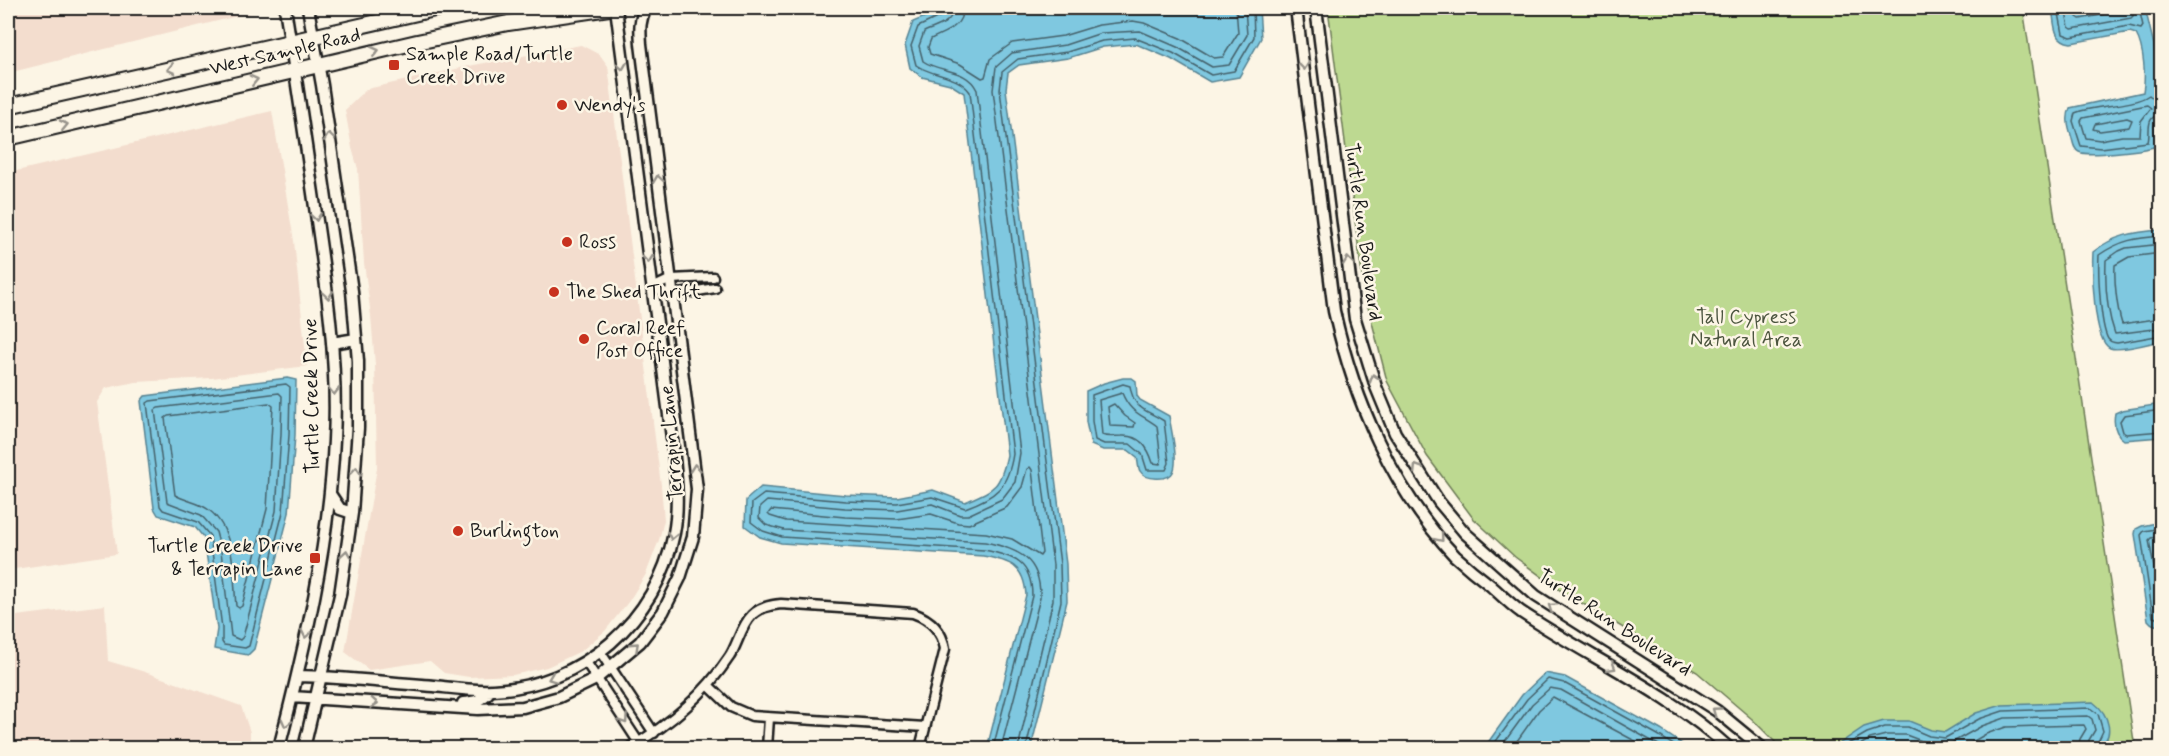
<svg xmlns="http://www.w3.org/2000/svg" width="2169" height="756" font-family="Mynerve,sans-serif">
<rect width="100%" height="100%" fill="#fcf5e5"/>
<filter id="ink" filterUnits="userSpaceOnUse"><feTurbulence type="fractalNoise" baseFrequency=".0167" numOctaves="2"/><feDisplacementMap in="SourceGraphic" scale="12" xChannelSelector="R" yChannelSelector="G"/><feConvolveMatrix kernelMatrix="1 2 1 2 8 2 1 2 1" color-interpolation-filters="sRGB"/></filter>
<g filter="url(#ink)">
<path fill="#f3ddce" d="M8,8H270L8,73Z
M581,45L600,55L608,66L661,485L664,520L659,540L646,574L629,601L605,631L581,651L547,667L513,675L469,677L444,673L430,661L369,670L345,652L377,468L375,365L371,316L364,263L358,169L352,148L345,110L367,89L474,65Z
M272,111L294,241L307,366L212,378L136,382L106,388L97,402L117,554L8,570V173Z
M105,605L108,661L145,672L241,706L250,732V748H8V617Z"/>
<path fill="#bdd991" stroke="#6c7a56" stroke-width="1.5" d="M1328,8H2023L2135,748H1781L1752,719L1697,672L1560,590L1515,557L1473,518L1427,456L1387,381L1364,291Z"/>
<path fill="#7fc8e0" stroke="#578392" stroke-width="1.5" d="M946,8H1259L1261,38L1239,77L1210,82L1171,59L1136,44L1103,47L1068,58L1019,65L1008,73L1006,89L1066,564L1067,601L1031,748H987L1026,595C1024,565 1010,561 983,556L781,543L760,537L745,526L746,500L761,487L846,495L897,497L933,490L965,502C995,489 1000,488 1007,455L964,93L950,84L922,77L910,68L905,45L913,22Z
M2052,8H2145L2154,45L2159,99L2161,108L2160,119L2154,126L2156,143L2154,147C2142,150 2088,157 2079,152C2073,149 2073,141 2071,135C2068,125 2066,118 2070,108L2143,92C2146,76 2144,48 2136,34L2130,32L2071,43C2052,40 2055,24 2052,8Z
M2161,230V341C2150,343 2120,352 2110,348C2093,341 2092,270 2093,252C2114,235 2134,232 2161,230Z
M287,378L296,380L295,435L289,513L254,649L248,655L214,649L217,629L204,538L195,527L158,515L154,508L141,401L145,396Z
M1123,378H1132L1136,381L1137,396L1140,400L1169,416C1171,429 1179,461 1173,472C1169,481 1145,480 1140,471C1138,468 1138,461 1137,457L1128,450H1103L1091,445L1086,422V391L1104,383Z
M2161,404V437L2124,440C2115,434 2113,424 2115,413L2122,410Z
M2161,522L2162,625C2155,626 2152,625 2148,620L2135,534L2136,529L2142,526Z
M1545,673L1565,677L1661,730L1688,748H1484L1522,695Z
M2093,702C2109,714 2117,738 2096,748H1833L1864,727L1884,721H1909L1931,730L1945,732L1976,713L2002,705Z"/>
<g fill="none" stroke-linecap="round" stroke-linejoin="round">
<path stroke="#44616a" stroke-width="1.5" d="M946,8L943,15L918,27L911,46L916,65C933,77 957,74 970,92L1013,454C1008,487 996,497 965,508L932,497L897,503L846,501L764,494L752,503L751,522L763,531L782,537L984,550C1014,556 1032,562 1032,596L993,748
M954,8C952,24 937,26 924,32L919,46L923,61C940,73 967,68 977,90L1020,453L1015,482L1002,499L968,515H960L932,504L897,510L845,508L767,501L760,507L759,518L766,525L784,530L985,542C1019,549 1041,559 1040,598L1001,748
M963,8C962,28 946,31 931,39L928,47L930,54L960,64L982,78L985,77L990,59L1012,43L1063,36L1099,25L1133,21L1144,23L1180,38L1214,58L1223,57L1238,33L1236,8
M2058,8L2063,34L2071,37L2129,26L2141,29L2143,26L2139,8
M2065,8L2069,27L2072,29L2131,18L2133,16L2132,8
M2075,8L2077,17L2080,19L2121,11L2123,8
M2162,102L2156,101L2149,95C2132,107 2096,104 2075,113L2073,121L2081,146L2101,148L2148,142C2151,131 2144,116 2162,114
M2147,105L2151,108L2141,121L2140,136H2122L2100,140L2086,138L2081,121L2083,118Z
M2127,118L2132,120L2129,127L2100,131L2093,129L2095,124Z
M2162,236C2135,238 2121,240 2099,255C2098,272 2100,325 2108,339C2111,343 2112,342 2117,343L2162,335
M2162,244L2126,248L2119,251L2106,260C2105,283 2107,312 2115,334L2162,328
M2162,253L2129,257L2115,265C2114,281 2117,309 2122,324L2162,318
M286,384L290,387L289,435L283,512L249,646L245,648L224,645L222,642V628L210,536L198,522L163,510L160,506L147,403L150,401Z
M1123,384L1130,386C1134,410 1145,409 1164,421L1169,463L1166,470H1147L1142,454L1130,444H1104L1095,440L1092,421V395Z
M279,393L282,396L281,434L276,511L243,637L240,640L231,636L221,551L216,532L201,515L167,502L155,410L158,408Z
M1122,393C1130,413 1141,414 1157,426L1161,461L1160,464L1153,463C1148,447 1140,435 1122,436C1114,436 1109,438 1102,435L1099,400Z
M269,403L273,406L267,509L242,606L239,608L236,606C233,574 236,531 209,510C199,502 185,501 175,495L165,418L168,416Z
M1114,404L1125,416L1135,423L1134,427L1110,426L1108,407Z
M2162,410L2124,415L2120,421L2123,432L2126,434L2162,431
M1030,467L1032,470L1042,553L1040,556L1012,539L986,533L786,521L770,516L768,514L771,510L845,517L897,519L931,514L958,523L969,524L1007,507L1022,487L1027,469Z
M2162,528L2144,531L2141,535L2153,617L2162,620
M2162,536L2151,538L2149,540L2162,612
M1018,748L1053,600V565L993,90L996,67L1012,53L1065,45L1101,33L1140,31L1177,47L1212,67L1229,65L1247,35L1245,8
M1026,748L1061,601L1060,564L1000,90L1002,72L1018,59L1067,52L1102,41L1135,38L1173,53L1211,75L1234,71L1254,37L1253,8
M1491,748L1527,699L1548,679L1564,683L1658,735L1678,748
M1500,748L1532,704L1550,688L1561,690L1664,748
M1512,748L1539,710L1553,697L1648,748
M1841,748L1867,733L1885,727H1908L1929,736L1945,738L1979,719L2003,711L2090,708L2098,714L2103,731L2095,748
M1855,748L1870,739L1886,735H1906L1927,743L1946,746L1982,726L2005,718L2088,716L2092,719L2095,730L2089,740L2087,748
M1962,748L1986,734L2006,727L2084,725L2086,729L2080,739L2078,748"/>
<defs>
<path id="minor" d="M652,288L674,295L715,288
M652,288L671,279L713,277
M601,653L654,733
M586,662L639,743
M708,685L731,707L752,716L925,727
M629,748C669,725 705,694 730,656C738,643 741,626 752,615C760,607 770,605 781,604L913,613C930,619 942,630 945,649L920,748
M767,748L769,718"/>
<path id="tertiary" d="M1296,8L1334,311C1354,400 1392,489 1455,556C1466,566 1478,576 1490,585C1500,594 1510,604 1521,612C1590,658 1668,692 1729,748
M1316,8L1355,319L1376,387L1395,433L1439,502L1465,533L1536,596L1717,711L1762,748
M332,343L356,339
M330,494L340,509L352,513
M298,676C343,677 389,683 434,686C453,688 473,691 493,690C582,686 657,621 674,533C680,502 675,470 672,438L616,8
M292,697L478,709L523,707L559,697L596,679L640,642L663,612L680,578L693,537L697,489L641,44C640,30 639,20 646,8
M463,703C475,702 482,700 490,691
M279,748C305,647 329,545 334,440C338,364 327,289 316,214C306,145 296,76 285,8
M304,748L340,595L352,513L358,428V361L352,291L322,85L308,8"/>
<path id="primary" d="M8,106L439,8
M8,138L417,42L508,23L609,8"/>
</defs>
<use href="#minor" stroke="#1c1c1c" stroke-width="13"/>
<use href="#tertiary" stroke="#1c1c1c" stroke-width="15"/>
<use href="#primary" stroke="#1c1c1c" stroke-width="18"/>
<use href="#minor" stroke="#fcf5e5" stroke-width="8"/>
<use href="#tertiary" stroke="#fcf5e5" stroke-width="10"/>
<use href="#primary" stroke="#fcf5e5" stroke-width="14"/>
</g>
<defs><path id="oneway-chevron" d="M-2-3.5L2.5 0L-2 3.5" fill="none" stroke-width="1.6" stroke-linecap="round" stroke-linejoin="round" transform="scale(1.5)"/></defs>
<g stroke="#97938b">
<use href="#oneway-chevron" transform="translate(375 51) rotate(-13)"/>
<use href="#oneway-chevron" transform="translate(622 66) rotate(82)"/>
<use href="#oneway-chevron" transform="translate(1304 66) rotate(83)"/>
<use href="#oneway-chevron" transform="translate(171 69) rotate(167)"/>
<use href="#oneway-chevron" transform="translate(254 80) rotate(-13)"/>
<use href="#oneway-chevron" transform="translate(64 125) rotate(-13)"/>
<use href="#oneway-chevron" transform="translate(329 137) rotate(-98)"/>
<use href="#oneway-chevron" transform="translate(658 179) rotate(-98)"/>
<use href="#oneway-chevron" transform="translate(316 217) rotate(82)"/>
<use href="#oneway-chevron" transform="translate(648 259) rotate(83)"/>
<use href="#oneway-chevron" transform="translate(1348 261) rotate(-97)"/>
<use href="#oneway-chevron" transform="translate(328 295) rotate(82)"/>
<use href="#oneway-chevron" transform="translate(1374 378) rotate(-108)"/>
<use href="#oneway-chevron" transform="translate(334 391) rotate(89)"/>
<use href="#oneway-chevron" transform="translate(695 468) rotate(-96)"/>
<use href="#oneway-chevron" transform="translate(1417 468) rotate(-122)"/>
<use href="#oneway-chevron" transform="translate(356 471) rotate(-85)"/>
<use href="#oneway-chevron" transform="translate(672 536) rotate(102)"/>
<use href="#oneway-chevron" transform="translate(1440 538) rotate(50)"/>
<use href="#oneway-chevron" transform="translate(346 554) rotate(-81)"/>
<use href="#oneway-chevron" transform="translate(1552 607) rotate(-146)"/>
<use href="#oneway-chevron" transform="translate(306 634) rotate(101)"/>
<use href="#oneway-chevron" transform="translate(635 646) rotate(-43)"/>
<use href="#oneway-chevron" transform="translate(1612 667) rotate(31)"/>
<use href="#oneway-chevron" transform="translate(552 678) rotate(159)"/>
<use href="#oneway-chevron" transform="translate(374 703) rotate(4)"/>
<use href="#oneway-chevron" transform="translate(1716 711) rotate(-144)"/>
<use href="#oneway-chevron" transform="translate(624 720) rotate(56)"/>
<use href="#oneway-chevron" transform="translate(286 723) rotate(104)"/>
</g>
</g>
<g fill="#c8321e" stroke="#fcf5e5" stroke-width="2">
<rect x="388" y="59" width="12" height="12" rx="3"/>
<circle cx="562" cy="105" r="6"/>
<circle cx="567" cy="242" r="6"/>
<circle cx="554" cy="292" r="6"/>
<circle cx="584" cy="339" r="6"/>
<circle cx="458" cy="531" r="6"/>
<rect x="309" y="552" width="12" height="12" rx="3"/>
</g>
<g text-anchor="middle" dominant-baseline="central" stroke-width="5" stroke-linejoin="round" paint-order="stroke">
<g font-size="20" fill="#1c1c1c" stroke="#fcf5e5">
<text transform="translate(285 52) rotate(-13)">West Sample Road</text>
<text transform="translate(1363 232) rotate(82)">Turtle Run Boulevard</text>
<text transform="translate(312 396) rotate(-91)">Turtle Creek Drive</text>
<text transform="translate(672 443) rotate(-95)">Terrapin Lane</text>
<text transform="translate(1614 623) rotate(33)">Turtle Run Boulevard</text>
</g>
<g font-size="20" fill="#1c1c1c" stroke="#fcf5e5" text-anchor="start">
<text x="406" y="54">Sample Road/Turtle<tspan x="406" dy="23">Creek Drive</tspan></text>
<text x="574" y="105">Wendy's</text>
<text x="579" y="242">Ross</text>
<text x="566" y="292">The Shed Thrift</text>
<text x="596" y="328">Coral Reef<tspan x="596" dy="23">Post Office</tspan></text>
<text x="470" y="531">Burlington</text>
<text x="303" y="546" text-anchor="end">Turtle Creek Drive<tspan x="303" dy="23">&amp; Terrapin Lane</tspan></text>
</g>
<g font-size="20" fill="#4c553f" stroke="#fcf5e5">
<text x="1746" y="317">Tall Cypress<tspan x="1746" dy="23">Natural Area</tspan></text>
</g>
</g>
<rect width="2169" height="756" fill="none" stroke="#fcf5e5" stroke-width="30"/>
<rect x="15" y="15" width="2139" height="726" fill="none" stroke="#1c1c1c" stroke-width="2" filter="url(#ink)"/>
</svg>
